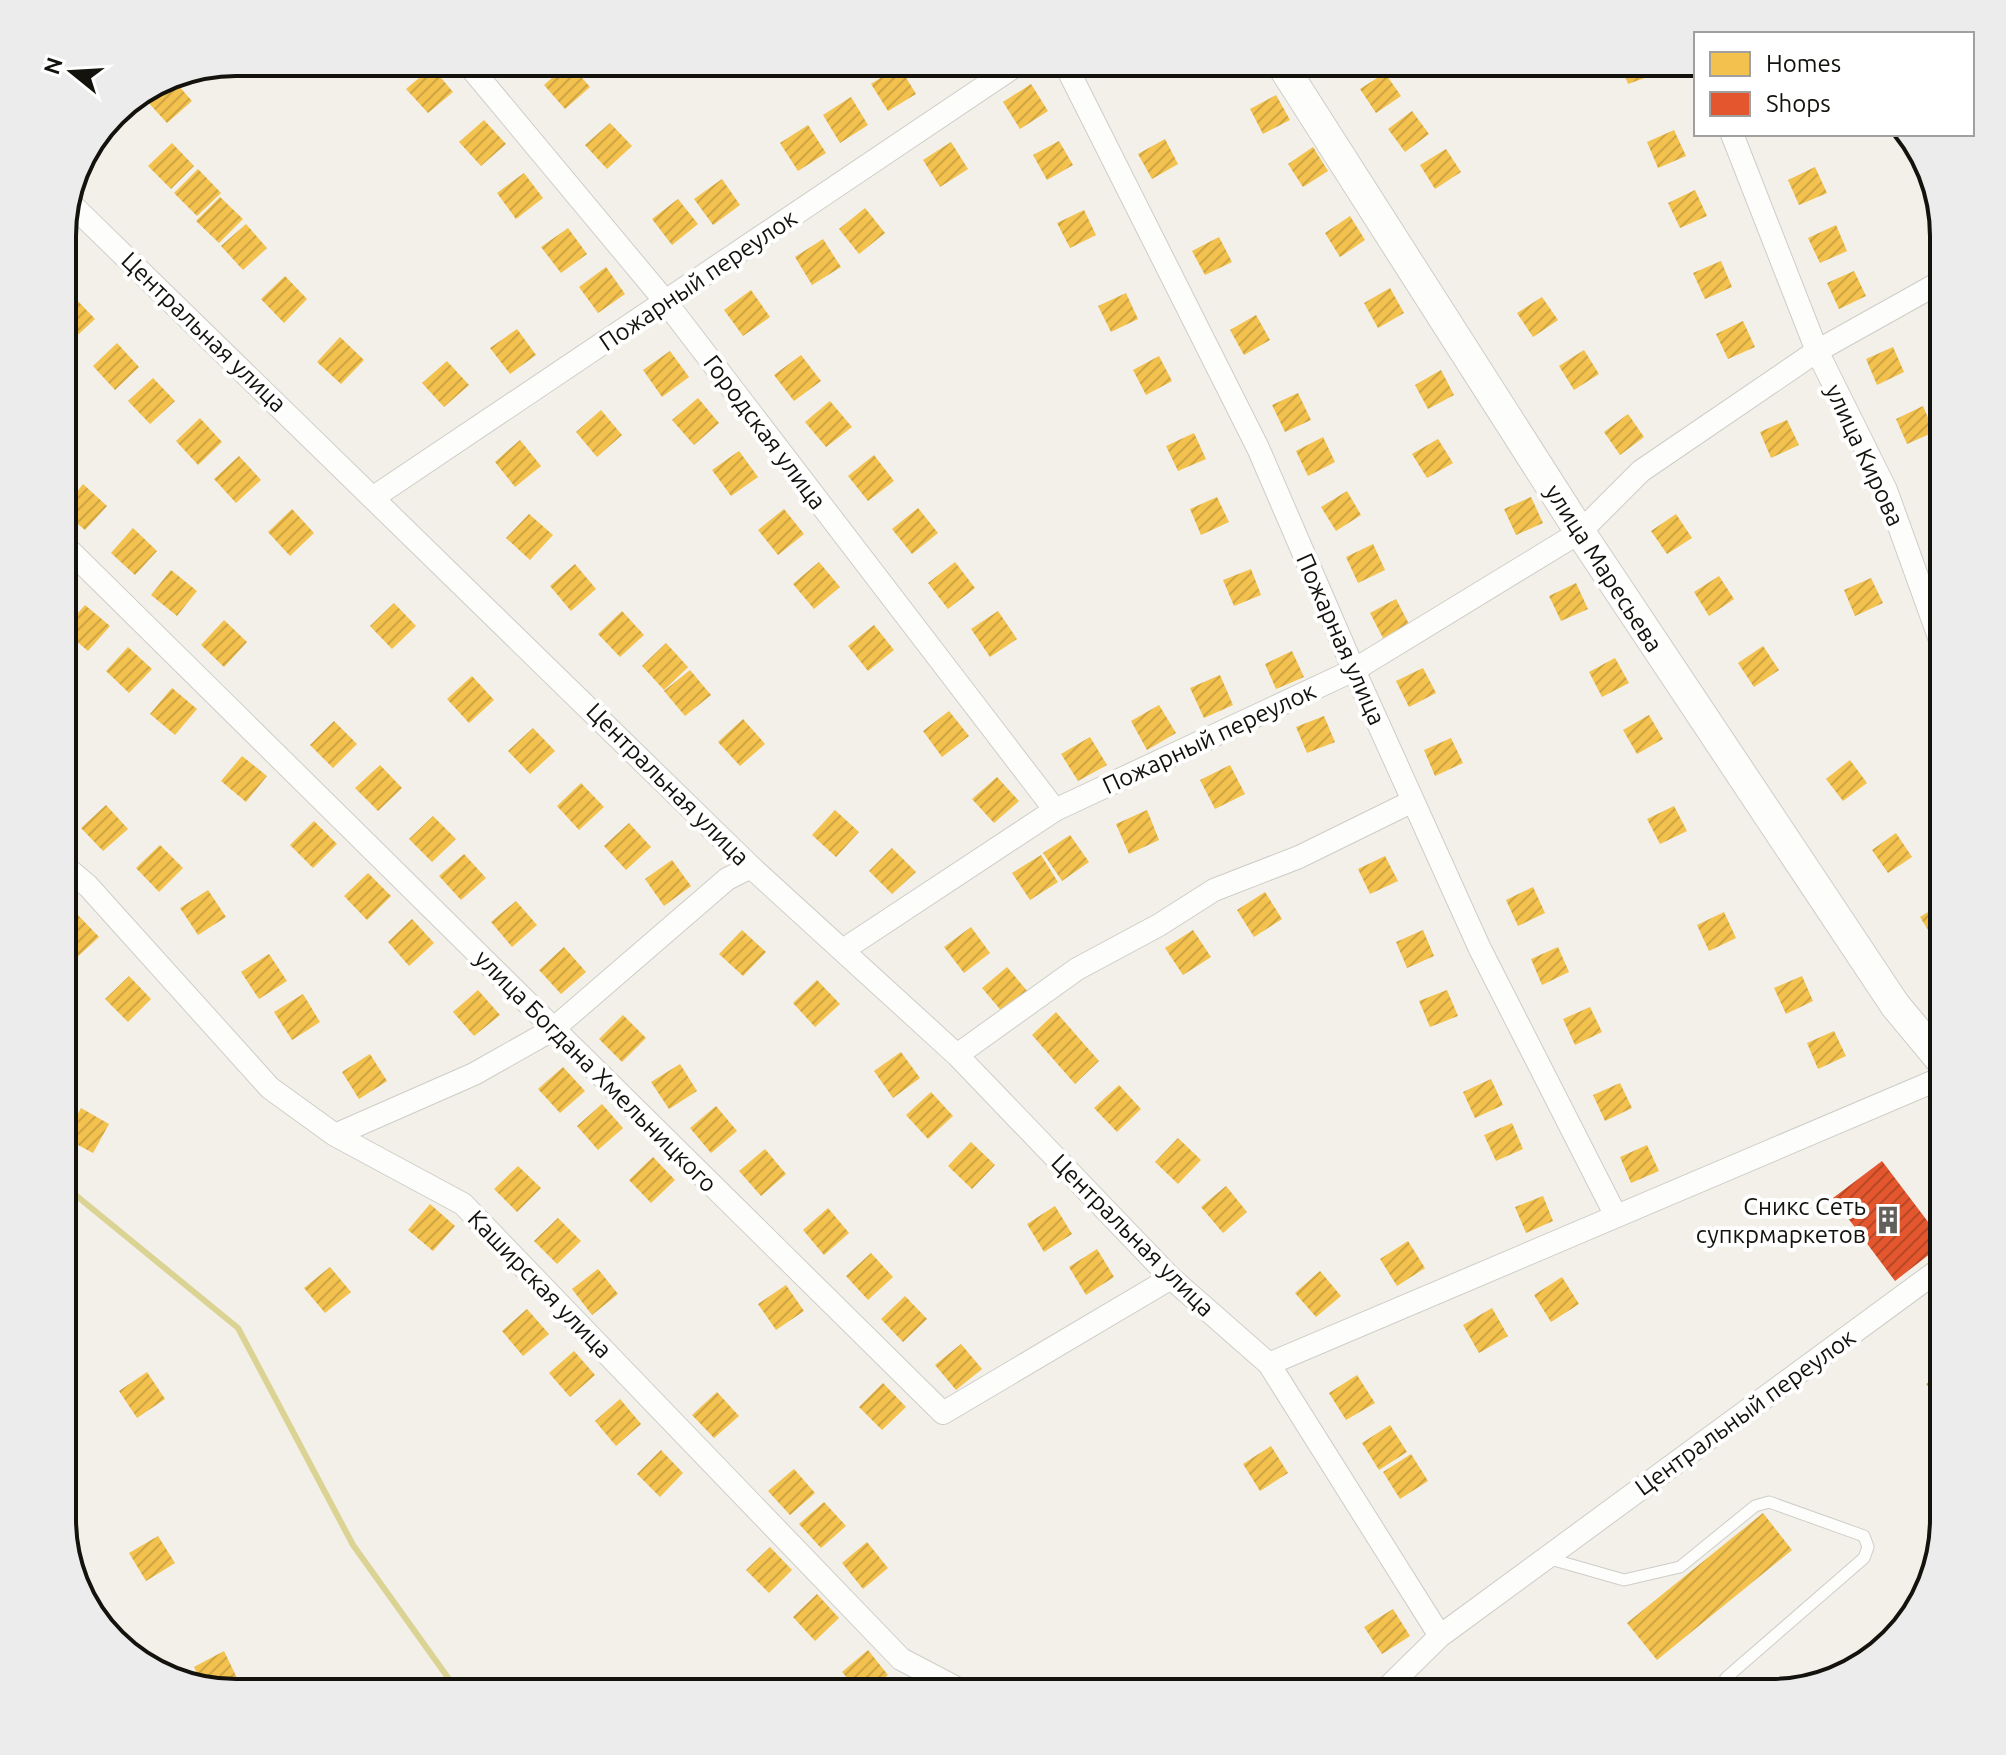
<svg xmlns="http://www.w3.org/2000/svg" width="2006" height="1755" font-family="Ubuntu,sans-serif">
<defs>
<pattern id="homes-hatch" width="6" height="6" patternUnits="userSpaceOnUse" patternTransform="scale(2)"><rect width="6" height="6" fill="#f2c14e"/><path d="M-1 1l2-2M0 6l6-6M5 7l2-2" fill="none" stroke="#cfa543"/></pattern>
<pattern id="shops-hatch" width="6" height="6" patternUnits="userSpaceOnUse" patternTransform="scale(2)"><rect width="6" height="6" fill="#e4572e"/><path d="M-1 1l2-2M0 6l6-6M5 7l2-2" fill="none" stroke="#b84726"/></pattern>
</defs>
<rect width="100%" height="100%" fill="#f2f0e8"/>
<path fill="url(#homes-hatch)" d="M1218,62H1241L1225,72Z
M1620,62H1652L1656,74L1628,84Z
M569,63L590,87L565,109L544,85Z
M899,66L916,94L888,111L871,84Z
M432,67L453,92L428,113L406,89Z
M1385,73L1401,96L1376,113L1360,89Z
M170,76L192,101L167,123L145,99Z
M1031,84L1048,111L1020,129L1003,102Z
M1276,95L1290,120L1263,134L1250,109Z
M851,97L868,125L840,143L823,115Z
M1412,111L1429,134L1405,152L1388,129Z
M484,120L506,144L481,166L459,142Z
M610,123L632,146L607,169L585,145Z
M808,125L826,153L798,171L780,143Z
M1674,130L1686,156L1658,168L1647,142Z
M1165,139L1178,164L1152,179L1138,154Z
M1059,141L1073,165L1047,180L1033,155Z
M951,142L968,169L940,187L923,160Z
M172,143L194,166L171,189L148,166Z
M1313,147L1328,171L1303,187L1288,164Z
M1446,149L1461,172L1435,189L1420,165Z
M1815,167L1827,193L1799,205L1788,180Z
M198,169L221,193L197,216L174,193Z
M524,173L543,198L516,219L497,193Z
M722,179L740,205L713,225L694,199Z
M1695,190L1707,216L1680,228L1668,203Z
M220,197L243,219L219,243L196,221Z
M678,199L698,224L672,245L652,219Z
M865,208L885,233L859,254L839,229Z
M1084,210L1096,235L1070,248L1057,223Z
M1350,216L1365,240L1340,257L1325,233Z
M246,224L267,248L243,270L221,246Z
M1836,225L1847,251L1820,263L1808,238Z
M568,228L587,254L561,273L541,247Z
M1219,237L1232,262L1205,275L1192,251Z
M823,239L841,267L812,285L795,257Z
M1721,261L1732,287L1705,299L1693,273Z
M606,267L625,294L598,313L579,287Z
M1854,271L1866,296L1839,309L1827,283Z
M285,276L307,299L284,323L261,299Z
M1390,288L1404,313L1378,328L1364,303Z
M751,290L770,317L743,336L724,310Z
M1126,293L1138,319L1111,332L1098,306Z
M73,296L95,319L70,342L62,334V305Z
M1542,297L1558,320L1533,337L1517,313Z
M1256,315L1270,340L1244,355L1230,330Z
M1743,321L1755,347L1728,359L1716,334Z
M517,329L536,355L510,374L490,348Z
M340,337L364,360L341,384L317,362Z
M117,343L139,367L115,390L93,366Z
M1893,347L1904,372L1877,385L1866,359Z
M1584,350L1599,374L1574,390L1559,366Z
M670,351L689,377L662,397L643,370Z
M801,355L821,381L794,401L774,375Z
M1159,356L1172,381L1146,395L1133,370Z
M447,361L469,385L444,407L422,383Z
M1441,370L1454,395L1428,409L1415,385Z
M153,378L175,401L150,424L128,401Z
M1298,393L1311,420L1285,432L1272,405Z
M698,398L719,423L694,445L672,420Z
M830,401L852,427L826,447L805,422Z
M1923,406L1934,432L1907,444L1896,419Z
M601,410L622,435L597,457L576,432Z
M1628,414L1644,437L1620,455L1604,432Z
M200,418L222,442L198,465L176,441Z
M1787,420L1799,445L1771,458L1760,432Z
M1194,433L1206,459L1178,471L1166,446Z
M1323,437L1335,462L1308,476L1296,451Z
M1438,439L1453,463L1427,478L1412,454Z
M520,440L541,466L515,487L495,462Z
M739,451L758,477L731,496L712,470Z
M874,455L894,481L868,501L848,476Z
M239,456L261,480L236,503L214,479Z
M83,484L107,506L85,530L62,511Z
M1347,491L1361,515L1336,531L1321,507Z
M1217,497L1229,522L1201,535L1190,509Z
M1531,497L1543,523L1516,535L1504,509Z
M918,508L938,533L912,554L892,529Z
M292,509L314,533L290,556L268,532Z
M784,509L804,534L778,555L758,530Z
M529,514L553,535L530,560L506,538Z
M1676,514L1692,538L1667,554L1651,531Z
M133,528L157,551L135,575L111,553Z
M1373,544L1385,570L1358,583L1346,557Z
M819,562L840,587L814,609L793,584Z
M955,562L975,588L948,609L928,583Z
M575,564L596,589L571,611L550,586Z
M1251,569L1261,595L1234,606L1223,580Z
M171,570L197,591L177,616L151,595Z
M1719,576L1734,599L1709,616L1694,592Z
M1871,578L1883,603L1855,616L1844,590Z
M1576,583L1588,609L1561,621L1549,596Z
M1396,599L1409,624L1383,638L1370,613Z
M394,603L416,626L392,649L370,626Z
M85,605L110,626L88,651L63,630Z
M622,611L644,635L620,657L598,634Z
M998,611L1017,639L990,657L971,629Z
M224,620L247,642L224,667L201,645Z
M874,625L894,650L868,671L848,646Z
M666,643L688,667L664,690L642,666Z
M1763,646L1779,670L1754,687L1738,663Z
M128,647L152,669L129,693L106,671Z
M1292,651L1304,677L1276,689L1265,664Z
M1615,658L1629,683L1602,697L1589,672Z
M1423,668L1436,693L1409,707L1396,681Z
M690,670L711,695L685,716L664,691Z
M1220,675L1233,705L1204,718L1190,688Z
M472,676L494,700L469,723L447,699Z
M172,688L197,709L175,735L150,714Z
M1159,705L1176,733L1147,750L1131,721Z
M949,711L969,736L942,757L923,731Z
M1649,715L1663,739L1637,754L1623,730Z
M1324,716L1335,742L1307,753L1296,727Z
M743,719L765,744L740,766L718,742Z
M334,721L357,744L333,768L310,745Z
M533,728L555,751L530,774L508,751Z
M1090,737L1107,765L1078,781L1061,754Z
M1451,738L1463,763L1435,776L1424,750Z
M242,756L267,776L246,802L221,781Z
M1850,760L1867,783L1843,801L1826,779Z
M380,765L402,788L378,811L355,788Z
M1230,765L1245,794L1215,809L1200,780Z
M997,777L1019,801L994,823L972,799Z
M581,783L604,807L579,830L557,806Z
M106,805L128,829L103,851L81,828Z
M1674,806L1687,831L1660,844L1647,819Z
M835,810L859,832L836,857L812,835Z
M1147,810L1159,840L1129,854L1116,824Z
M433,816L456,839L432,862L409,839Z
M314,821L337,844L313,868L290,845Z
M629,823L651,847L626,870L604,846Z
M1896,833L1912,857L1888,873L1872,850Z
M1070,835L1089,862L1062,881L1043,853Z
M160,845L183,868L159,892L136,868Z
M892,848L916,872L892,894L869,871Z
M464,854L486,878L461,900L439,876Z
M1041,855L1058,882L1030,900L1012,873Z
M1385,856L1398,881L1370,894L1358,869Z
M672,860L691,886L664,906L645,879Z
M368,873L391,896L367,920L344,896Z
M1533,887L1545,913L1518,926L1506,900Z
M208,890L226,917L198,935L180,908Z
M1265,892L1282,919L1254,937L1237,910Z
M516,901L537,925L512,947L491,922Z
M1944,902V935L1935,941L1920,917Z
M1724,912L1736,938L1709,951L1697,925Z
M77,914L99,937L74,960L62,948V927Z
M412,919L434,943L409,966L388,942Z
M971,927L990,953L964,973L944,947Z
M742,930L766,952L743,976L719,954Z
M1193,930L1211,957L1183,975L1165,948Z
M1423,930L1434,956L1407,968L1396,942Z
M564,947L586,972L561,994L539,970Z
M1558,947L1569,972L1542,985L1531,959Z
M269,954L287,981L259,999L241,972Z
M1007,967L1028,992L1004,1014L982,988Z
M129,976L151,999L128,1022L105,999Z
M1802,976L1813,1001L1786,1014L1774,988Z
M817,980L840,1004L815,1027L793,1003Z
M478,990L500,1015L474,1036L453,1012Z
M1447,990L1458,1016L1430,1027L1419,1001Z
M303,994L320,1022L292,1040L274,1012Z
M1590,1007L1602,1032L1575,1045L1563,1019Z
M1056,1012L1099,1061L1075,1084L1032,1035Z
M623,1015L646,1038L622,1062L599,1039Z
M1834,1031L1846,1056L1818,1069L1807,1043Z
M901,1052L920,1078L893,1098L874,1071Z
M370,1054L387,1081L359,1099L342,1072Z
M680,1064L697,1091L669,1109L651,1082Z
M563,1067L585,1091L560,1113L538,1089Z
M1491,1079L1503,1105L1475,1118L1463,1092Z
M1620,1083L1632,1108L1605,1121L1593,1095Z
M1119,1085L1141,1109L1117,1132L1094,1108Z
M931,1092L953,1116L928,1139L906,1115Z
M602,1104L623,1128L598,1150L577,1126Z
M716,1106L737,1131L711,1153L690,1128Z
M81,1108L109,1124L93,1153L65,1138Z
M1512,1123L1523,1149L1496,1161L1484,1135Z
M1178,1138L1201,1160L1178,1184L1155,1162Z
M971,1142L995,1165L972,1189L948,1166Z
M1647,1145L1659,1171L1631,1183L1620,1157Z
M765,1149L786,1174L761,1196L739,1171Z
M653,1157L675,1180L651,1203L629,1180Z
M518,1166L541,1188L517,1212L494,1189Z
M1226,1186L1247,1212L1223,1233L1201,1207Z
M1543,1196L1553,1221L1526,1233L1515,1207Z
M430,1204L455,1226L433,1251L408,1230Z
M1055,1206L1072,1234L1044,1252L1027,1224Z
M828,1208L849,1233L824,1255L803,1230Z
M558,1218L581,1241L557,1264L534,1241Z
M1408,1241L1425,1268L1397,1286L1380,1259Z
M1097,1249L1114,1277L1086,1295L1069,1267Z
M871,1253L893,1277L868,1300L846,1276Z
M330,1267L351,1292L325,1313L304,1288Z
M598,1269L618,1294L592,1315L572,1289Z
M1320,1271L1341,1296L1316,1317L1295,1293Z
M1562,1277L1579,1304L1551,1322L1534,1295Z
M786,1285L804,1311L776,1330L758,1304Z
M905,1296L927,1319L903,1342L881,1319Z
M1492,1308L1508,1336L1479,1353L1463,1325Z
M527,1309L549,1334L523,1356L502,1331Z
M961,1344L982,1369L956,1390L935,1365Z
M574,1351L595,1375L570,1397L549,1373Z
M1944,1369V1405L1926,1384Z
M147,1372L165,1399L137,1418L119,1391Z
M1357,1375L1375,1403L1346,1420L1329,1393Z
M883,1383L906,1407L882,1430L859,1407Z
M717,1392L739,1416L714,1438L692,1415Z
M620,1399L641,1424L616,1446L595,1421Z
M1390,1425L1407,1452L1379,1470L1362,1443Z
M1271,1446L1288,1473L1260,1491L1243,1464Z
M661,1450L683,1473L660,1497L637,1474Z
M1411,1454L1428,1481L1400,1499L1383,1472Z
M794,1469L815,1493L790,1515L768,1491Z
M824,1502L846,1526L821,1548L799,1524Z
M1763,1513L1792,1550L1657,1660L1627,1623Z
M158,1536L175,1563L146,1581L129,1553Z
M867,1542L888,1568L863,1589L842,1563Z
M770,1547L792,1570L769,1593L746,1570Z
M817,1594L839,1618L815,1641L793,1617Z
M1393,1609L1410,1636L1382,1654L1364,1627Z
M868,1650L888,1675L867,1693H860L842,1672Z
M224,1651L238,1680L220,1690L204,1687L194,1667Z"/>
<path fill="url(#shops-hatch)" d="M1882,1161L1944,1243L1895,1281L1833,1198Z"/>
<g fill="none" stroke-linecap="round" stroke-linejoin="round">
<path stroke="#dbd393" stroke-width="6" d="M62,1184L238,1328L353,1545L459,1693"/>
<defs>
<path id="lane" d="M1547,1558L1624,1580L1680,1567L1755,1506L1769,1502L1864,1536L1868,1547L1864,1558L1727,1677L1718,1689L1720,1693"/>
<path id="street" d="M466,62L665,301L1055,810
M1064,62L1258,448L1354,670L1480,949L1616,1216
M1732,134L1817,351L1886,490L1944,651
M69,202L751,867L957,1055L1171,1278L1269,1364L1440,1636
M374,497L1021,62
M62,543L943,1413L1171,1278
M62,864L88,886L270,1088L335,1135L463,1204L901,1659L966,1693
M843,950L1055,810L1354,670L1580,532L1641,471L1817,351L1944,280
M957,1055L1077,969L1159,925L1214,890L1299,857L1413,801
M335,1135L474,1074L552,1030L727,879L751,867
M1269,1364L1944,1077
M1382,1693L1440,1636L1944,1266"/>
<path id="secondary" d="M1280,62L1580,532L1895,1005L1944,1064"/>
</defs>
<use href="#lane" stroke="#cecdc7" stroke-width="13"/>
<use href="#street" stroke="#cecdc7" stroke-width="24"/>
<use href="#secondary" stroke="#cecdc7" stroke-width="32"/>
<use href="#lane" stroke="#fdfdfc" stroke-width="11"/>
<use href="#street" stroke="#fdfdfc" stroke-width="22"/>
<use href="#secondary" stroke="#fdfdfc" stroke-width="30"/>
</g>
<defs>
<symbol id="building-bare" viewBox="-9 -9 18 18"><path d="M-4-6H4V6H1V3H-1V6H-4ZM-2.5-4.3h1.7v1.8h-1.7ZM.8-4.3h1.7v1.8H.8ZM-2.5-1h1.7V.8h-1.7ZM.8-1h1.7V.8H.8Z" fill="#61605a" stroke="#fff" stroke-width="2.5" paint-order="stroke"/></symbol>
</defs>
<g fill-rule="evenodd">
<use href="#building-bare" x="1868" y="1200" width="40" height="40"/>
</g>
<g text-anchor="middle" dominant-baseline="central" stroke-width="8" stroke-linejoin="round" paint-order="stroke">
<g font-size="24" fill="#13120d" stroke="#fff">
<text transform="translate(698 280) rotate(-34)">Пожарный переулок</text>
<text transform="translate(204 332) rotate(44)">Центральная улица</text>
<text transform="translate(765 432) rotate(53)">Городская улица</text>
<text transform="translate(1865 455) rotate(65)">улица Кирова</text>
<text transform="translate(1604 568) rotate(57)">улица Маресьева</text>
<text transform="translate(1341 639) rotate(66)">Пожарная улица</text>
<text transform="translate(1209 738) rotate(-25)">Пожарный переулок</text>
<text transform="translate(668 784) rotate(45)">Центральная улица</text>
<text transform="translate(596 1071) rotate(45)">улица Богдана Хмельницкого</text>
<text transform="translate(1133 1235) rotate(45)">Центральная улица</text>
<text transform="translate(540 1284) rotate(46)">Каширская улица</text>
<text transform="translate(1745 1412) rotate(-36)">Центральный переулок</text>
</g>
<g font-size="24" fill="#13120d" stroke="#fff" text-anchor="end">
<text x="1866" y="1206">Сникс Сеть<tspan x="1866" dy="28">супкрмаркетов</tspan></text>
</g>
</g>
<path d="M0 0H2006V1755H0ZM236 76H1770A160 160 0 0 1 1930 236V1519A160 160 0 0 1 1770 1679H236A160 160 0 0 1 76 1519V236A160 160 0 0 1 236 76Z" fill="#ececec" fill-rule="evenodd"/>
<path fill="none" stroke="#13120d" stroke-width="4" d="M236 76H1770A160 160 0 0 1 1930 236V1519A160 160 0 0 1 1770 1679H236A160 160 0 0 1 76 1519V236A160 160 0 0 1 236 76Z"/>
<rect x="1694" y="32" width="280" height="104" fill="#ffffff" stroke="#a1a09e" stroke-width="2"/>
<rect x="1710" y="52" width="40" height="24" fill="#f2c14e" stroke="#a1a09e" stroke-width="2"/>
<text x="1766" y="72" font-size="24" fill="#13120d">Homes</text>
<rect x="1710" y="92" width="40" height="24" fill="#e4572e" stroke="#a1a09e" stroke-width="2"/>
<text x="1766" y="112" font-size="24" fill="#13120d">Shops</text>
<g transform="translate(72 72) rotate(288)" stroke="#ffffff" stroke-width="6" paint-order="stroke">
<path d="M0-6L14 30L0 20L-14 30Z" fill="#13120d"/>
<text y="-12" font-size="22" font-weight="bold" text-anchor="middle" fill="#13120d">N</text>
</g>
</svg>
